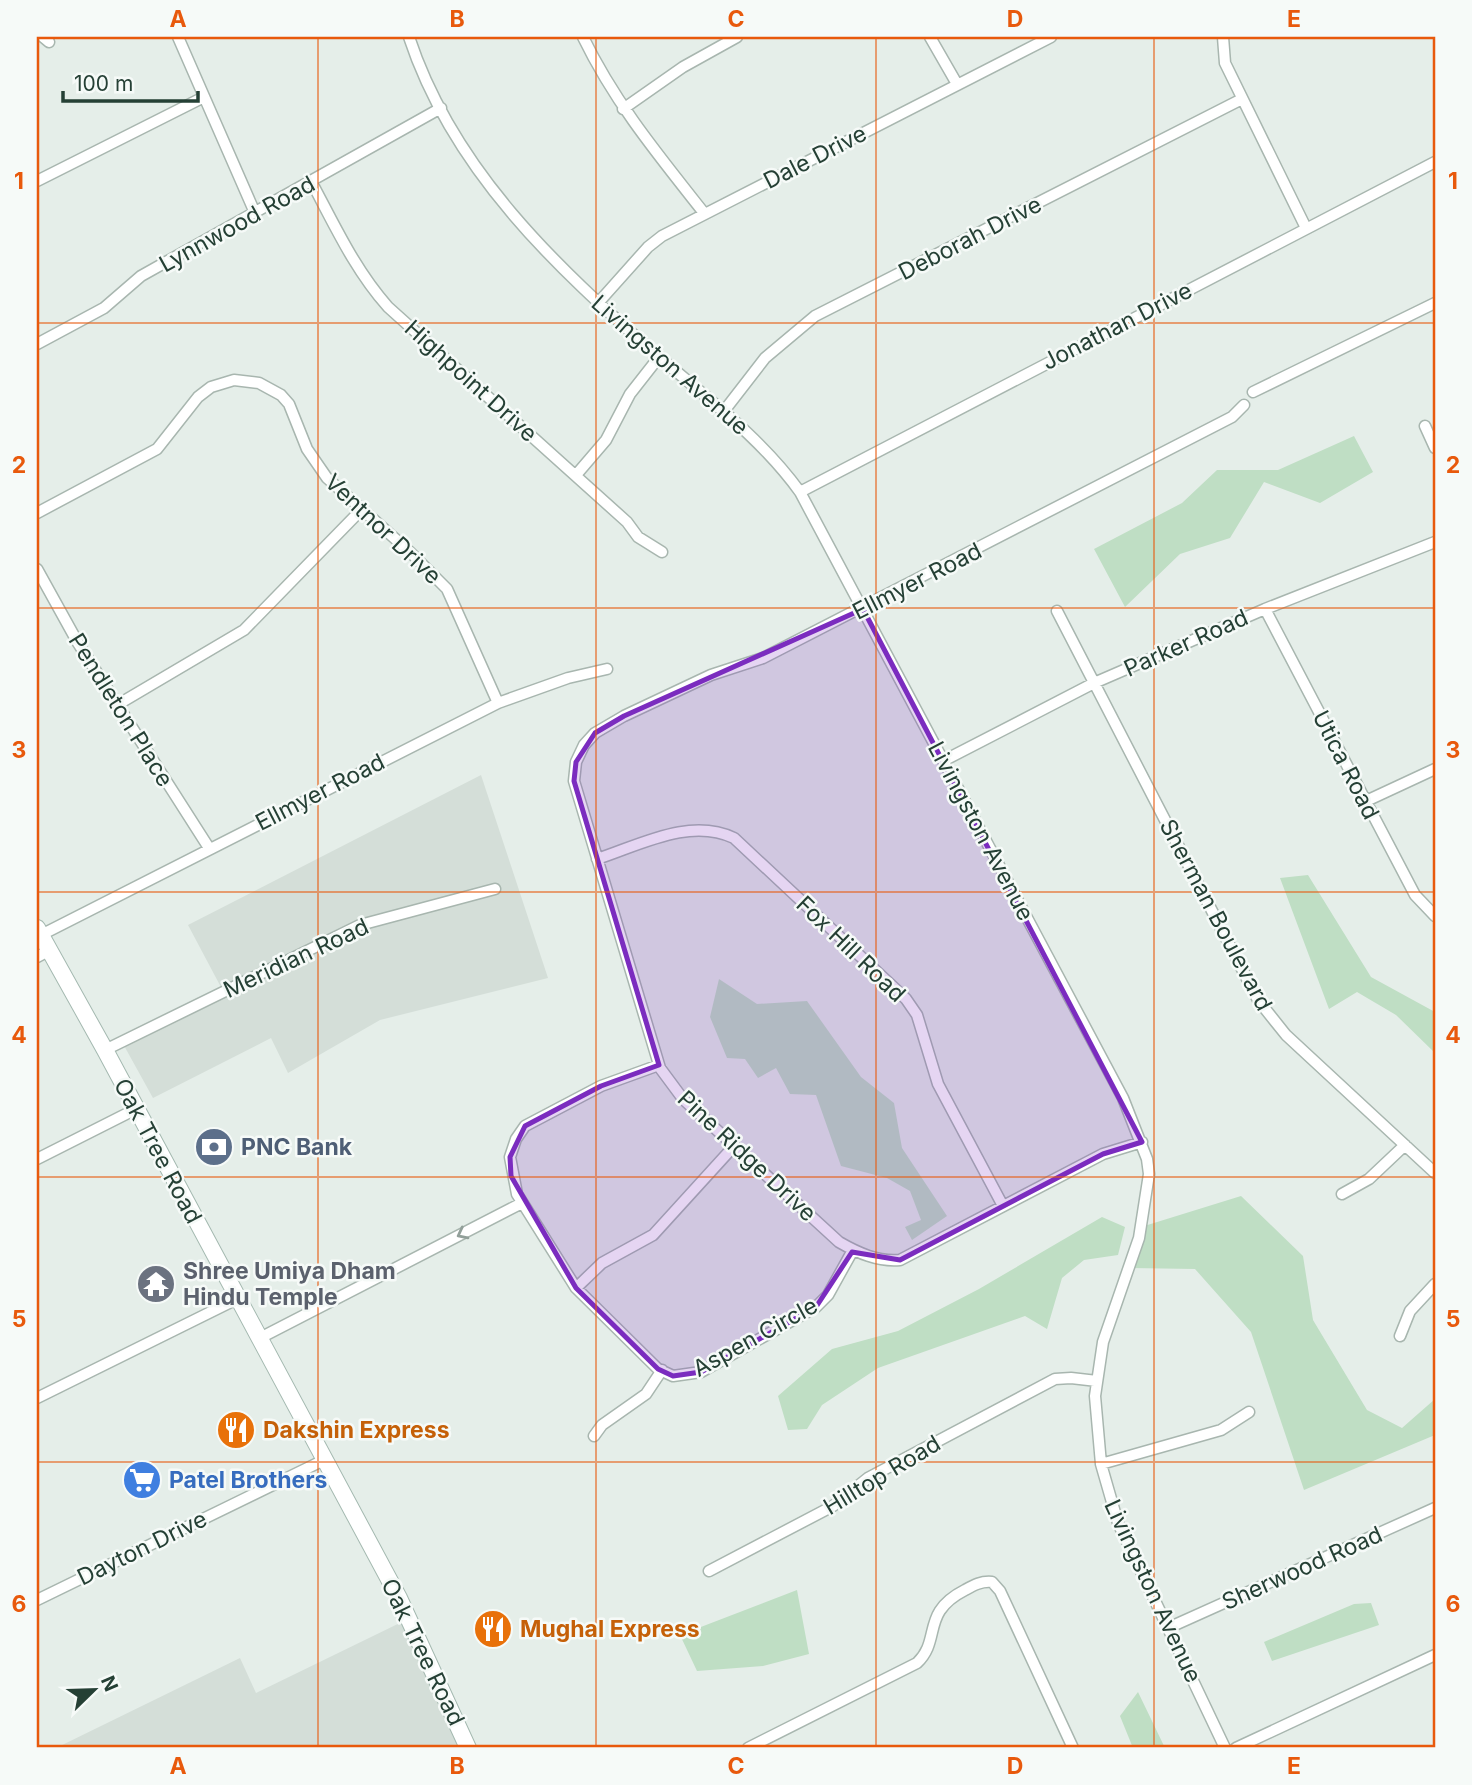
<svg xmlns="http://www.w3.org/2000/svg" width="1472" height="1785" font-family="Inter,sans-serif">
<rect width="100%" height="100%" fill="#e5eee9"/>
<path fill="#d4ded8" d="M481,775L548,978L380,1020L288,1073L271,1038L153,1098L122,1042L223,991L188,925Z
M408,1619L468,1748H56L240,1658L256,1693Z"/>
<path fill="#bfdec4" d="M1354,436L1373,472L1320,503L1264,482L1230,538L1180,554L1125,607L1094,549L1182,503L1217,470H1278Z
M1308,875L1371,977L1435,1012V1053L1396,1015L1357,992L1329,1009L1280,878Z
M719,979L757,1004L807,1001L861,1077L894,1103L902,1148L947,1216L912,1240L905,1227L921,1220L910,1191L887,1178L841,1166L816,1095L790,1094L776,1068L758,1078L745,1059L727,1058L710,1017Z
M1241,1196L1303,1256L1313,1320L1367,1410L1402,1428L1435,1399V1435L1304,1490L1251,1332L1195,1269L1130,1268L1141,1227Z
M1102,1217L1125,1227L1118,1255L1084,1260L1062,1278L1047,1329L1025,1316L878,1368L822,1405L807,1429L788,1430L778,1396L832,1349L898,1331L979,1289Z
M797,1590L809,1654L763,1666L697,1671L680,1635Z
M1371,1603L1379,1625L1272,1661L1264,1642L1354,1604Z
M1138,1692L1165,1748H1133L1120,1716Z"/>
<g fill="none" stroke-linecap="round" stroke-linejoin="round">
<defs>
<path id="minor" d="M43,37L49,42
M178,37L255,213
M409,37C453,170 555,266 658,356C708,399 761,438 800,492L1123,1098L1147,1159L1149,1174L1139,1238L1103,1342L1095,1396L1101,1464L1118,1523L1225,1748
M583,37C615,103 659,156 704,213
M930,37L957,84
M1223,37L1225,63L1306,228
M623,109L683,67L737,37
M37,181L204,97
M312,183C335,226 355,270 388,307L627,522L638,537L662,552
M598,303L648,247L662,236L1051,37
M37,344L104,308L141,276L441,108
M1253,392L1435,303
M724,411L765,358L815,316L1242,99
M1425,426L1435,448
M576,475L606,440L630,394L659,357
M800,492L1435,162
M37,513L157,449L198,397L211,387L234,380L259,383L281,395L289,404L307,449L327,478L410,552L447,589L498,703
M37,569L78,643L209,848
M1265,609L1415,895L1435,916
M1057,611L1258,1000L1286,1035L1435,1173
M117,705L244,630L362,509
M943,761L1094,683L1265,609L1435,542
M1364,802L1435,769
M597,859C640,845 690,817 734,838L906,999L917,1015L938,1084L1003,1206
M41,935L498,703L568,678L607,669
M37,957L50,950
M105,1050L360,925L495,889
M659,1065L601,1086L525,1126L516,1139L510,1157L517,1194L576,1288L658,1369L673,1376L701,1372L816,1307L828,1295L853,1250
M1142,1142L1103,1154L900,1260C878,1262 858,1253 839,1242L683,1099L660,1068L574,781L576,762L584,745L595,733L624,716L711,675L763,658L1232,417L1244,405
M37,1159L136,1109
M1342,1194L1369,1179L1405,1145
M576,1288L602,1263L653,1235L734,1146
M1400,1336L1410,1311L1435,1284
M258,1339L522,1203
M37,1398L237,1299
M594,1436L602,1425L646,1394L662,1370
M1101,1464L1221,1430L1249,1412
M709,1571L833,1506L868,1478L1055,1379L1071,1378L1097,1381
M37,1600L324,1460
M1168,1628L1435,1508
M748,1748L917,1663C942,1639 920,1613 965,1590C974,1585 981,1581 992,1582L1000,1591L1073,1748
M1236,1748L1435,1655"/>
<path id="secondary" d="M37,928L105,1050L399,1598L468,1748"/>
</defs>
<use href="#minor" stroke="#a8b6af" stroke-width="13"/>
<use href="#secondary" stroke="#a4b9b0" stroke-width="18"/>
<use href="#minor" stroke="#fff" stroke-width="10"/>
<use href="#secondary" stroke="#fff" stroke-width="16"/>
</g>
<defs><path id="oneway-chevron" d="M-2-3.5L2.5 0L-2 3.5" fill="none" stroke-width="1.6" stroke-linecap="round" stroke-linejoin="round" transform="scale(1.75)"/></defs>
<use stroke="#92a09a" href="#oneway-chevron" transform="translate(462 1234) rotate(153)"/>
<path fill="#7b2cbf" fill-opacity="0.2" stroke="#7b2cbf" stroke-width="5" stroke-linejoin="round" d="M863,609L1142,1142L1103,1154L900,1260L852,1252L816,1307L701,1372L673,1376L658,1369L576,1288L511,1176L510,1157L525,1126L601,1086L659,1065L574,781L576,762L595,733L624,716Z"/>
<path fill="none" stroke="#e8590c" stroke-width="2" stroke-opacity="0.55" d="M318,37V1748M596,37V1748M876,37V1748M1154,37V1748M37,323H1435M37,608H1435M37,892H1435M37,1177H1435M37,1462H1435"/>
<defs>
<symbol id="bank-disc" viewBox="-11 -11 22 22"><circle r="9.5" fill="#5c6f8a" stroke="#f6faf8"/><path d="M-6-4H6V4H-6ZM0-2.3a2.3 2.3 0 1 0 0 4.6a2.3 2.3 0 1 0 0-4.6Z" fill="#fff"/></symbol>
<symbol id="temple-disc" viewBox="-11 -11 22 22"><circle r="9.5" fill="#6b7280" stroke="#f6faf8"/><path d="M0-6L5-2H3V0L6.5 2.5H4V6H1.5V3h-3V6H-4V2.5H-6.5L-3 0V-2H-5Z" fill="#fff"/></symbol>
<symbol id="restaurant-disc" viewBox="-11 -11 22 22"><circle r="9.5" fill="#e8710a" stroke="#f6faf8"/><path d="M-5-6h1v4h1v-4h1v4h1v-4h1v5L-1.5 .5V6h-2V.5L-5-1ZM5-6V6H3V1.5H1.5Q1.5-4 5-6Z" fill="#fff"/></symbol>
<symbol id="supermarket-disc" viewBox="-11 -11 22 22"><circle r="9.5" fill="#3f7fe0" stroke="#f6faf8"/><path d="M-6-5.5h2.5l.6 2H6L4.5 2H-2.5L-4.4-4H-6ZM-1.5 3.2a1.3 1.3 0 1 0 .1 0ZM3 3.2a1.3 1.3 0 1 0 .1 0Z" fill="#fff"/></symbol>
</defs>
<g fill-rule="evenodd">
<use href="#bank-disc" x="192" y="1125" width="44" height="44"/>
<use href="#temple-disc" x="134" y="1262" width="44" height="44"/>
<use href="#restaurant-disc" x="214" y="1408" width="44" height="44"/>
<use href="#supermarket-disc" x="120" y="1458" width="44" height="44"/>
<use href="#restaurant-disc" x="471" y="1607" width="44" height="44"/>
</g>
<g text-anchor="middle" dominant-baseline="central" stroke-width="5" stroke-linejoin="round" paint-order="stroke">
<g font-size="23" fill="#254035" stroke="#f6faf8">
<text transform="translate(815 157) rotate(-27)">Dale Drive</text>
<text transform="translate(237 224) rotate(-29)">Lynnwood Road</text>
<text transform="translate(970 238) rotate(-27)">Deborah Drive</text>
<text transform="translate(1117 326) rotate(-27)">Jonathan Drive</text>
<text transform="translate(670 365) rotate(41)">Livingston Avenue</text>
<text transform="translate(471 381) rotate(42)">Highpoint Drive</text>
<text transform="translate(383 529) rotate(43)">Ventnor Drive</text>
<text transform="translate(917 581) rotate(-27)">Ellmyer Road</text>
<text transform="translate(1186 643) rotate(-24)">Parker Road</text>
<text transform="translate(121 710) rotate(58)">Pendleton Place</text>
<text transform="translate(1346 765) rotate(63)">Utica Road</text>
<text transform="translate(320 792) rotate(-27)">Ellmyer Road</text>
<text transform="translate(981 831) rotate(62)">Livingston Avenue</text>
<text transform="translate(1216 915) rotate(62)">Sherman Boulevard</text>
<text transform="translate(851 949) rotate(44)">Fox Hill Road</text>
<text transform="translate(296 958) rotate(-25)">Meridian Road</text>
<text transform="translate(158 1151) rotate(62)">Oak Tree Road</text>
<text transform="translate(747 1156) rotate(43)">Pine Ridge Drive</text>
<text transform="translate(755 1337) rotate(-29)">Aspen Circle</text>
<text transform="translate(882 1475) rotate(-31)">Hilltop Road</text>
<text transform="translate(142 1548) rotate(-26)">Dayton Drive</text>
<text transform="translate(1302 1568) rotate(-24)">Sherwood Road</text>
<text transform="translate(1153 1591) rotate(65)">Livingston Avenue</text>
<text transform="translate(423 1652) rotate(64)">Oak Tree Road</text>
</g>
<g font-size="23" font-weight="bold" fill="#4e5e75" stroke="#f6faf8" text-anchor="start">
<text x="241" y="1147">PNC Bank</text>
</g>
<g font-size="23" font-weight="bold" fill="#5b616d" stroke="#f6faf8" text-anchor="start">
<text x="183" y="1271">Shree Umiya Dham<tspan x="183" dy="26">Hindu Temple</tspan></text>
</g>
<g font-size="23" font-weight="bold" fill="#c56008" stroke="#f6faf8" text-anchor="start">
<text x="263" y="1430">Dakshin Express</text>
<text x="520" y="1629">Mughal Express</text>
</g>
<g font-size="23" font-weight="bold" fill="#366cbe" stroke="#f6faf8" text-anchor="start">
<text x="169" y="1480">Patel Brothers</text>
</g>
</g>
<rect width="1472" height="1785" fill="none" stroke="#f6faf8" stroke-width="77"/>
<g transform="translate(94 1690) rotate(67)" stroke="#f6faf8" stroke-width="5" paint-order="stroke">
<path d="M0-5L12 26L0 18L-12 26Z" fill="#254035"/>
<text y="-10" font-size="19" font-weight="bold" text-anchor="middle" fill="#254035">N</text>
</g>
<path d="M63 91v10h135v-10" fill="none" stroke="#254035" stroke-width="3.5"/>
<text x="74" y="91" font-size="21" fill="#254035" stroke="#f6faf8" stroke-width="5" paint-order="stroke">100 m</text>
<rect x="38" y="38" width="1396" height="1708" fill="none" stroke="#e8590c" stroke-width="2.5"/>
<g font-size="23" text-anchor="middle" font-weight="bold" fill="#e8590c">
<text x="178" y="27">A</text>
<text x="457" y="27">B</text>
<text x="736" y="27">C</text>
<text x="1015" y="27">D</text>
<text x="1294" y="27">E</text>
<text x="19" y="189">1</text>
<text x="1453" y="189">1</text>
<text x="19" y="473">2</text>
<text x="1453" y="473">2</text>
<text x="19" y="758">3</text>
<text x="1453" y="758">3</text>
<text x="19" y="1043">4</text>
<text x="1453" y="1043">4</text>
<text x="19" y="1327">5</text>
<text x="1453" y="1327">5</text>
<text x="19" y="1612">6</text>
<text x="1453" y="1612">6</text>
<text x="178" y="1774">A</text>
<text x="457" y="1774">B</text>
<text x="736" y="1774">C</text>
<text x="1015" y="1774">D</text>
<text x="1294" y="1774">E</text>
</g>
</svg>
